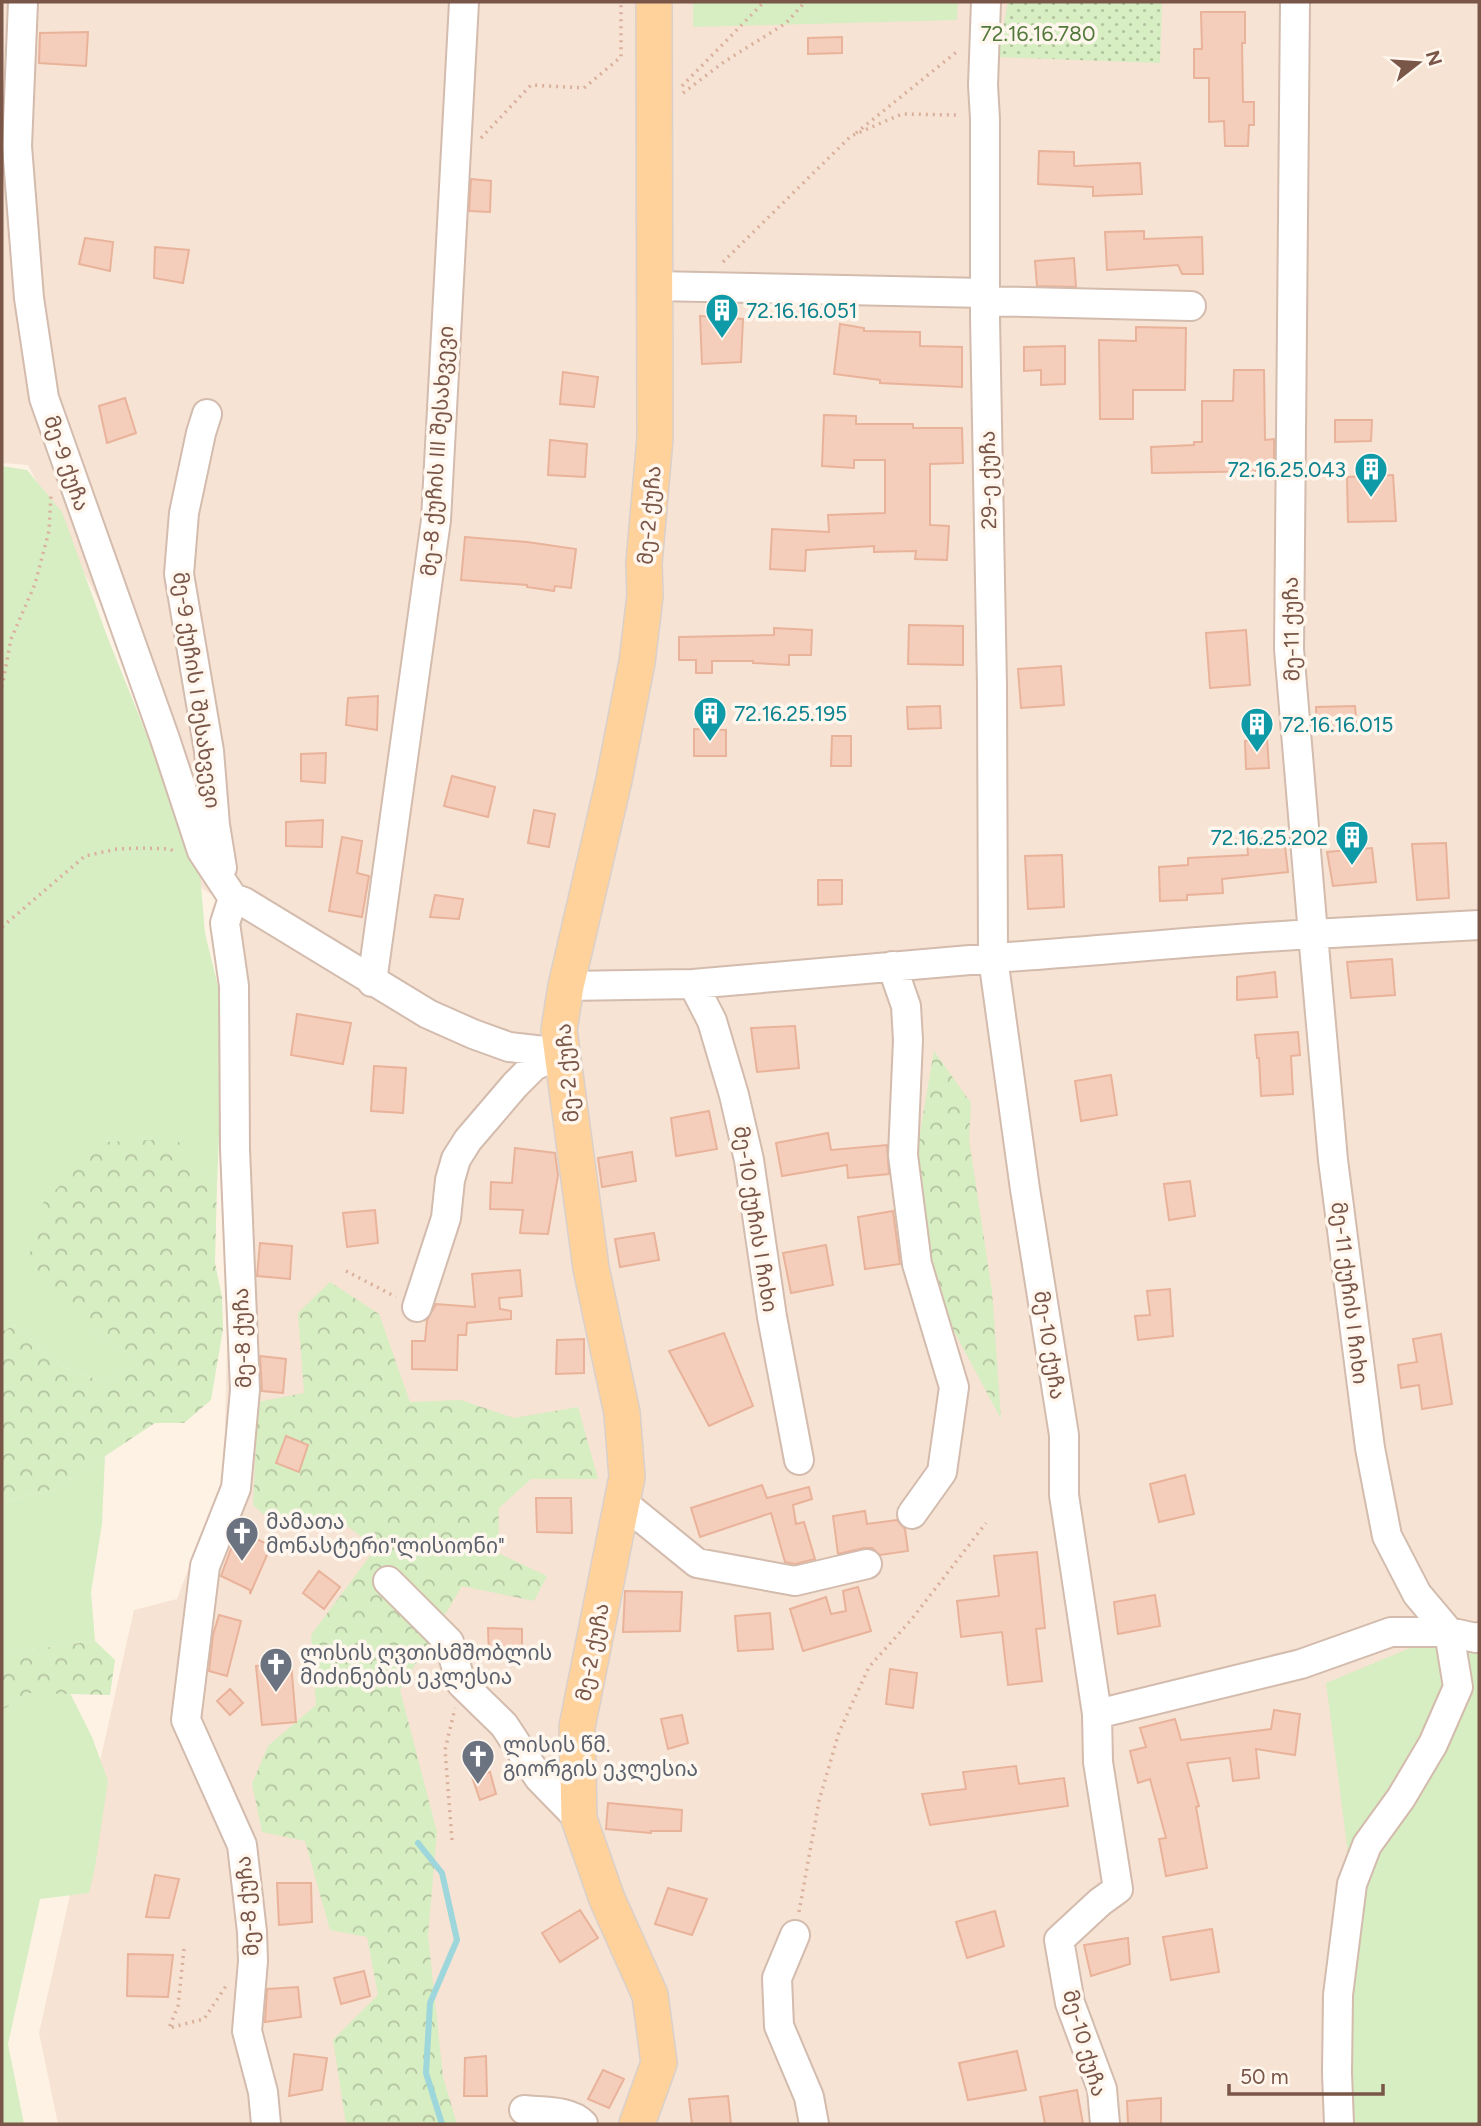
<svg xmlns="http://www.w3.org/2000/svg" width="1481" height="2126" font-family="Figtree,'Noto Sans Georgian',sans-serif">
<defs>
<pattern id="forest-crowns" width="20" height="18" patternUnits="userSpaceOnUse" patternTransform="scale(1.75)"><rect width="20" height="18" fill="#d7edc2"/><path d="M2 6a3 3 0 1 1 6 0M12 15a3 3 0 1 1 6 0" fill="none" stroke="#b3c3a0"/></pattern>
<pattern id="garden-dots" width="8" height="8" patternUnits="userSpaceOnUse" patternTransform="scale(1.75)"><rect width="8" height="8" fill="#d7edc2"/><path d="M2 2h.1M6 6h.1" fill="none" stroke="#b3c3a0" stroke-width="1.8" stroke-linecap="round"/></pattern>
</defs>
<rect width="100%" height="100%" fill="#fef2e5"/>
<path fill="#f6e3d3" d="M2,2H1479V1639L1352,1884L1350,2124H58L39,2033L134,1610L177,1599L224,1474L237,909L199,887L130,661L28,465L2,463Z"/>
<path fill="#d7edc2" d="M693,2H958L957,20L693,27Z
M2,466L27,470L62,512L107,636L164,778L200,874L205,933L224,1011L217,1185L175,1140L91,1331L144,1364L102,1382L64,1367L14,1325L2,1332Z
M105,1456L102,1524L91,1592L95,1641L8,1653L2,1659V1502L57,1488Z
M1449,1632L1479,1639V2124H1350L1352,1884L1326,1683Z
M30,1693H70L92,1737L108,1781L95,1867L89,1893L40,1899L8,2044L24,2124H2V1710Z"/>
<path fill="url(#forest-crowns)" d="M934,1051L971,1103L969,1140L992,1291L1001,1419L940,1305L915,1162Z
M176,1139L217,1185L215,1263L222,1297L223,1329L211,1400L184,1423H155L57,1488L2,1502V1332L14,1325L64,1367L102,1382L143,1364L91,1331L27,1268L40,1206L76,1169L108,1142Z
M330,1282L379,1314L410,1402L461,1400L514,1418L578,1407L598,1479H531L499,1508L498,1553L547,1576L534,1601L462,1586L400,1690L437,1832L428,1935L443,2077L457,2124H346L333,2040L378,1995L367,1937L330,1930L305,1841L262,1832L252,1784L268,1746L316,1705L311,1635L376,1548L338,1519L283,1531L253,1505L258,1402L304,1393L298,1313Z
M95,1641L115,1660L110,1695L30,1693L2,1710V1659L7,1653Z"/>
<path fill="url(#garden-dots)" d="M1008,2H1162L1160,63L998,57Z"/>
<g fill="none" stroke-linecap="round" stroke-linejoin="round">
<path stroke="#9dd7dc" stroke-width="6" d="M418,1843L442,1873L457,1940L430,2003L426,2073L442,2124"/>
</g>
<path fill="#f5cdbb" stroke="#e9b29a" stroke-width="2" d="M1201,12H1245V43H1242L1243,102H1254V125H1249L1248,146H1225L1224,121L1209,122V78H1194V49H1202Z
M88,32L86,66L39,63L40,33Z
M842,37V53L808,54V38Z
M1039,151L1074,152V166L1140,163L1142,194L1093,196V187L1038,184Z
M471,179L491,181L490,212L469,211Z
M1144,231V239L1202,237L1203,274H1182L1178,265L1107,270L1105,232Z
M85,238L113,242L110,271L79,264Z
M155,247L189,250L183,283L154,278Z
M1074,258L1076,287L1037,286L1035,261Z
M700,316L743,319L741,362L702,364Z
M840,324L864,328V331L920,332V346L962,347V387L880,383V380L834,374Z
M1136,327L1186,328L1185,390H1133V419H1100L1099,340L1136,341Z
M1065,346V384L1041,385V370L1024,371V347Z
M1234,370H1264L1265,440L1274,439V471L1152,473L1151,447L1194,445V442H1202V401H1233Z
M563,372L598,377L594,407L560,404Z
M125,398L136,433L107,443L99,406Z
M824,415L856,416V424H913V428H962L963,463L930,464V525L949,526L947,560L915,559L916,551L874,552V546L806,550L805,571L770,569L772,529L829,532L828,515L885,513V460H854V468L822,466Z
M1335,420H1372L1371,441L1335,442Z
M550,440L587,444L585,477L548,475Z
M1393,475L1396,521L1348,522L1347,477Z
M465,537L527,542L576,549L571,588L555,586L554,591L527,587V585L461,580Z
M909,625L963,626V665L908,664Z
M774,628L812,630L811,655H789V665L753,663V661H712V673H696V660H679V637L774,635Z
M1246,630L1250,685L1210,688L1206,633Z
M1061,666L1064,705L1021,708L1018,669Z
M378,696L377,730L346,725L348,698Z
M940,706L941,728L908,729L907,707Z
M1355,706L1357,730L1317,731L1316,707Z
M694,729L726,730V756H694Z
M832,736H851V766H831Z
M1267,739L1269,768L1246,769L1245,741Z
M326,753L325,783L301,781V754Z
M452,776L495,787L488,817L444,806Z
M534,810L555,814L549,847L528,843Z
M323,820L322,847L286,846V822Z
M342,837L362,841L357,873L369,876L362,917L329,911Z
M1284,837L1288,872L1222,879L1223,893L1187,895V900L1160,901L1159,867L1188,865V858L1248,855L1247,841Z
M1446,843L1449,898L1417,900L1412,844Z
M1372,848L1376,882L1333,886L1327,852Z
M1062,855L1064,907L1028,909L1025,856Z
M818,880H842V904L818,905Z
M435,895L463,899L459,919L430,917Z
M1392,959L1395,995L1351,998L1347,962Z
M1275,972L1277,997L1237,1000V977Z
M297,1014L351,1023L343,1064L291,1055Z
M795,1026L799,1068L757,1072L751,1028Z
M1298,1032L1300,1055L1291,1056L1293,1094L1261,1096L1259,1058H1257L1255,1035Z
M374,1066L406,1068L403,1113L371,1111Z
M1111,1075L1117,1115L1081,1121L1075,1081Z
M709,1111L717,1149L676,1156L671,1118Z
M828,1133L831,1150L887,1145L889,1174L848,1178L847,1165L782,1176L776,1143Z
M515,1148L555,1153L558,1175L548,1234L520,1233L523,1210L490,1209L491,1182L512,1183Z
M632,1152L636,1181L602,1187L598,1158Z
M1190,1181L1195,1216L1169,1220L1164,1184Z
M375,1210L378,1243L347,1247L343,1213Z
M893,1211L900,1264L865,1269L858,1217Z
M654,1233L659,1260L620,1267L615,1239Z
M260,1243L292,1246L290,1279L257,1276Z
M826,1245L833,1285L791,1293L783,1253Z
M520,1270L522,1296L499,1298L500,1309L511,1311V1319L467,1323L466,1335H458L457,1370L412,1369V1341H425L427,1320L436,1304L475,1307L472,1274Z
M1170,1289L1173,1336L1138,1340L1135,1316L1150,1315L1147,1291Z
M724,1333L753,1406L709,1426L669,1351Z
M1441,1334L1452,1404L1422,1409L1419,1385L1401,1388L1398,1365L1417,1362L1413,1339Z
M584,1339V1373L556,1374L557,1340Z
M260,1356L286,1359L283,1393L262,1391Z
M286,1436L308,1445L299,1472L276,1463Z
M1185,1475L1194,1514L1159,1522L1150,1484Z
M762,1485L767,1498L809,1487L812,1499L793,1505L796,1524L804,1522L815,1559L795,1564L785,1562L771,1513L700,1537L691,1508Z
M536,1498H571L572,1533L537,1532Z
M865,1511L867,1524L897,1520L905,1529L908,1551L880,1555L872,1548H864L838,1554L833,1516Z
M238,1530L271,1546L250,1594V1590L221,1576Z
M1037,1552L1045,1628L1036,1629L1042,1681L1008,1685L1002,1632L961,1637L957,1601L999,1596L994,1556Z
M319,1571L340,1587L324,1609L303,1593Z
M858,1587L871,1631L803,1651L790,1609L826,1597L831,1614L846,1611L843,1591Z
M625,1591L682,1592L680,1631L623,1632Z
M1155,1595L1160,1626L1118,1634L1114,1602Z
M770,1613L773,1649L738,1651L735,1616Z
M219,1615L241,1621L227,1676L209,1671L213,1635Z
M488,1628L522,1629V1656L489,1657Z
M291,1663L296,1722L262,1725L256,1666Z
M890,1669L917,1673L913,1708L886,1704Z
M230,1689L243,1703L230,1715L217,1701Z
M1274,1710L1300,1714L1295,1755L1256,1749L1259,1778L1233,1781L1230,1758L1187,1763L1199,1806L1196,1807L1207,1868L1166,1876L1159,1839L1166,1838L1150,1779L1138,1783L1130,1751L1146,1747L1140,1728L1175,1719L1181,1740L1271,1729Z
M682,1715L688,1743L668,1749L661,1719Z
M1016,1766L1019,1784L1064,1778L1068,1806L930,1825L922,1794L966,1789L963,1772Z
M490,1772L496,1794L480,1800L472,1777Z
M608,1803L682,1810L681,1831H651V1833L606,1829Z
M155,1875L179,1879L169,1918L146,1917Z
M277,1883H311L312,1922L279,1925Z
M668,1888L707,1899L692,1935L655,1924Z
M580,1910L598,1938L560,1962L542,1933Z
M995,1911L1004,1946L967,1958L956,1922Z
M1212,1929L1219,1972L1171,1980L1163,1937Z
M1128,1938L1130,1964L1091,1976L1084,1945Z
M128,1954L173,1955L168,1997L127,1996Z
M364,1971L370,1996L341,2004L334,1978Z
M298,1987L301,2017L265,2022L267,1989Z
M1017,2051L1026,2090L968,2100L959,2063Z
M294,2054L327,2058L322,2090L289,2096Z
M486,2056L487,2096H464L465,2058Z
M603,2070L624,2079L609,2108L588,2099Z
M1077,2090L1083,2124H1045L1040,2097Z
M728,2096L731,2124H692L689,2099Z
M1161,2098V2124H1128L1127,2101Z"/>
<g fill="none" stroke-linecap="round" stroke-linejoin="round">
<defs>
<path id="minor" d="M23,2L17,146L29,298L44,398L165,739L202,851L233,898
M986,2L983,85L985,119V318L992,685L993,958C1100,951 1206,940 1313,934L1289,649L1295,2
M654,286L985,293
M985,301L1191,306
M207,414L201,433L184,513L179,574L209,751L215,825L222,868
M233,898L225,923L234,986L235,1149L245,1390L236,1488L205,1566L186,1720L242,1845L252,1932L253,1961L247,2031L263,2092L266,2124
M233,898L244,902L428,1014L473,1034L509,1047L562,1053
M892,966L906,1006L908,1040L903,1155L917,1264L954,1387L942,1472L912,1514
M372,982L436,520L464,2
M693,984L712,1021L734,1095L749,1160L772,1317L799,1460
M566,986L693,984L993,958L1025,1189L1064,1435V1495L1097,1714L1098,1762L1118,1889L1100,1902L1059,1940L1070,2003L1102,2089L1105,2124
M417,1307L446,1218L450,1180L456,1159L468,1140L515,1085L534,1066L562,1053
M622,1502L697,1563L795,1581L867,1564
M388,1581L449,1642L461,1683L504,1725L539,1778L579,1819
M1449,1632L1417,1594L1387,1536L1370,1448L1333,1160L1313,934L1479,925
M1097,1714L1301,1664L1391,1632H1449L1476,1638L1479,1637
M795,1935L777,1978L779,2026L809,2097L814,2124
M524,2110C543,2112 570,2110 583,2124
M1339,2124L1337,2073L1338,1995L1352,1884L1367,1845L1401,1798L1433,1744L1458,1687L1449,1632"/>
<path id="major" d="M637,2124L659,2063L650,1995L607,1899L579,1819L577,1727L627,1477L622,1413L591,1268L559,1030L566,986L614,780L637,662L645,596L644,563L655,438L654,2"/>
</defs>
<use href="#minor" stroke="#d3bbad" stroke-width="32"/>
<use href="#major" stroke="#d9d0cc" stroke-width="38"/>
<path stroke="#dab09d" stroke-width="3.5" stroke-dasharray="2 5" stroke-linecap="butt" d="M682,86L764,2
M683,93L724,62L786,23L805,2
M856,133L959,50
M481,138L531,85L584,88L621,57V2
M723,262L851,136L902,114L960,115
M2,687L11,639L35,584L49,531L51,494
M2,927L85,856L117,849L141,848L170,849L177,853
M346,1271L396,1297
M452,1840L445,1750L455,1708
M799,1912L819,1801L839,1732L869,1667L911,1620L986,1523
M184,1949L178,2006L169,2028L204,2019L226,1986"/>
<use href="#minor" stroke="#fff" stroke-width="28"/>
<use href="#major" stroke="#ffd29b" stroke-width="35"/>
</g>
<defs>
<symbol id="building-pin" viewBox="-11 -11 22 30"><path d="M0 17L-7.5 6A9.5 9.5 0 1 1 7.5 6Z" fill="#0f9aa8" stroke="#fff6ed"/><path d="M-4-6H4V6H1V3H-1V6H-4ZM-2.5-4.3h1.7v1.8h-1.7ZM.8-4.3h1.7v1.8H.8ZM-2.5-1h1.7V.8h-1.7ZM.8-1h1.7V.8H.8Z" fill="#fff"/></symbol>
<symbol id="church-pin" viewBox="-11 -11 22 30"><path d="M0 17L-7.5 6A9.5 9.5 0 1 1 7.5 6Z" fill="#6b7280" stroke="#fff6ed"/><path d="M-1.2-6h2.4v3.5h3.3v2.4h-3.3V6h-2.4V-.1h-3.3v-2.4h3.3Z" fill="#fff"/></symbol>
</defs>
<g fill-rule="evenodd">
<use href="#building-pin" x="703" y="291" width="38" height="52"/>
<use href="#building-pin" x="1352" y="450" width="38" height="52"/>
<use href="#building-pin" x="691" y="694" width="38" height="52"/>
<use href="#building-pin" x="1238" y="705" width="38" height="52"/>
<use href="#building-pin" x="1333" y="818" width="38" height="52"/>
<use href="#church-pin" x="223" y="1514" width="38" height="52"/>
<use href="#church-pin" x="257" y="1645" width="38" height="52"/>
<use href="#church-pin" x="459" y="1737" width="38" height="52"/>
</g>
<g text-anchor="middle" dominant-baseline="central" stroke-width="7" stroke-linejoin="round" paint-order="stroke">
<g font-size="21" fill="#537a3c" stroke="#fff6ed">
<text x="1038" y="33">72.16.16.780</text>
</g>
<g font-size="21" fill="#0d838f" stroke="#fff6ed" text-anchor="start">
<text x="746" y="310">72.16.16.051</text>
<text x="1346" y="469" text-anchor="end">72.16.25.043</text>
<text x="734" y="713">72.16.25.195</text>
<text x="1282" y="724">72.16.16.015</text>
<text x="1328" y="837" text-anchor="end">72.16.25.202</text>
</g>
<g font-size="21" fill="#795648" stroke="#fff6ed">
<text transform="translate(437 451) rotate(-86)">მე-8 ქუჩის III შესახვევი</text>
<text transform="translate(67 463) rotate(71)">მე-9 ქუჩა</text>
<text transform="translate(988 480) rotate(-91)">29-ე ქუჩა</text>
<text transform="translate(649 515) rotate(-85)">მე-2 ქუჩა</text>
<text transform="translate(1291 629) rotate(-91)">მე-11 ქუჩა</text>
<text transform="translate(197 690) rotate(82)">მე-9 ქუჩის I შესახვევი</text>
<text transform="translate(567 1073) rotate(-95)">მე-2 ქუჩა</text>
<text transform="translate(756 1219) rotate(81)">მე-10 ქუჩის I ჩიხი</text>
<text transform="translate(1350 1293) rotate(83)">მე-11 ქუჩის I ჩიხი</text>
<text transform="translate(242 1338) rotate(-92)">მე-8 ქუჩა</text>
<text transform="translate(1050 1345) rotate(81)">მე-10 ქუჩა</text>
<text transform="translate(592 1652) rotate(-79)">მე-2 ქუჩა</text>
<text transform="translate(247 1906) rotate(-95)">მე-8 ქუჩა</text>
<text transform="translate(1085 2043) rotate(74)">მე-10 ქუჩა</text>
</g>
<g font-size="21" fill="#5b616d" stroke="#fff6ed" text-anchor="start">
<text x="266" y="1521">მამათა<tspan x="266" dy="24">მონასტერი"ლისიონი"</tspan></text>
<text x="300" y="1652">ლისის ღვთისმშობლის<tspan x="300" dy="24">მიძინების ეკლესია</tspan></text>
<text x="503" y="1744">ლისის წმ.<tspan x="503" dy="24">გიორგის ეკლესია</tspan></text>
</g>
</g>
<rect width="1481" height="2126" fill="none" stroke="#795648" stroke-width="7"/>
<g transform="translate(1418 63) rotate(73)" stroke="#fff6ed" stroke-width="5" paint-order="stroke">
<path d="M0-5L12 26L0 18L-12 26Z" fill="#795648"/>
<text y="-10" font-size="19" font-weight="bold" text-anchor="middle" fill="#795648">N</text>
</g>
<path d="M1229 2084v10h154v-10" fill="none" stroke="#795648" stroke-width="3.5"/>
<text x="1240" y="2084" font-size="21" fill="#795648" stroke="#fff6ed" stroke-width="5" paint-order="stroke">50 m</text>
</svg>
